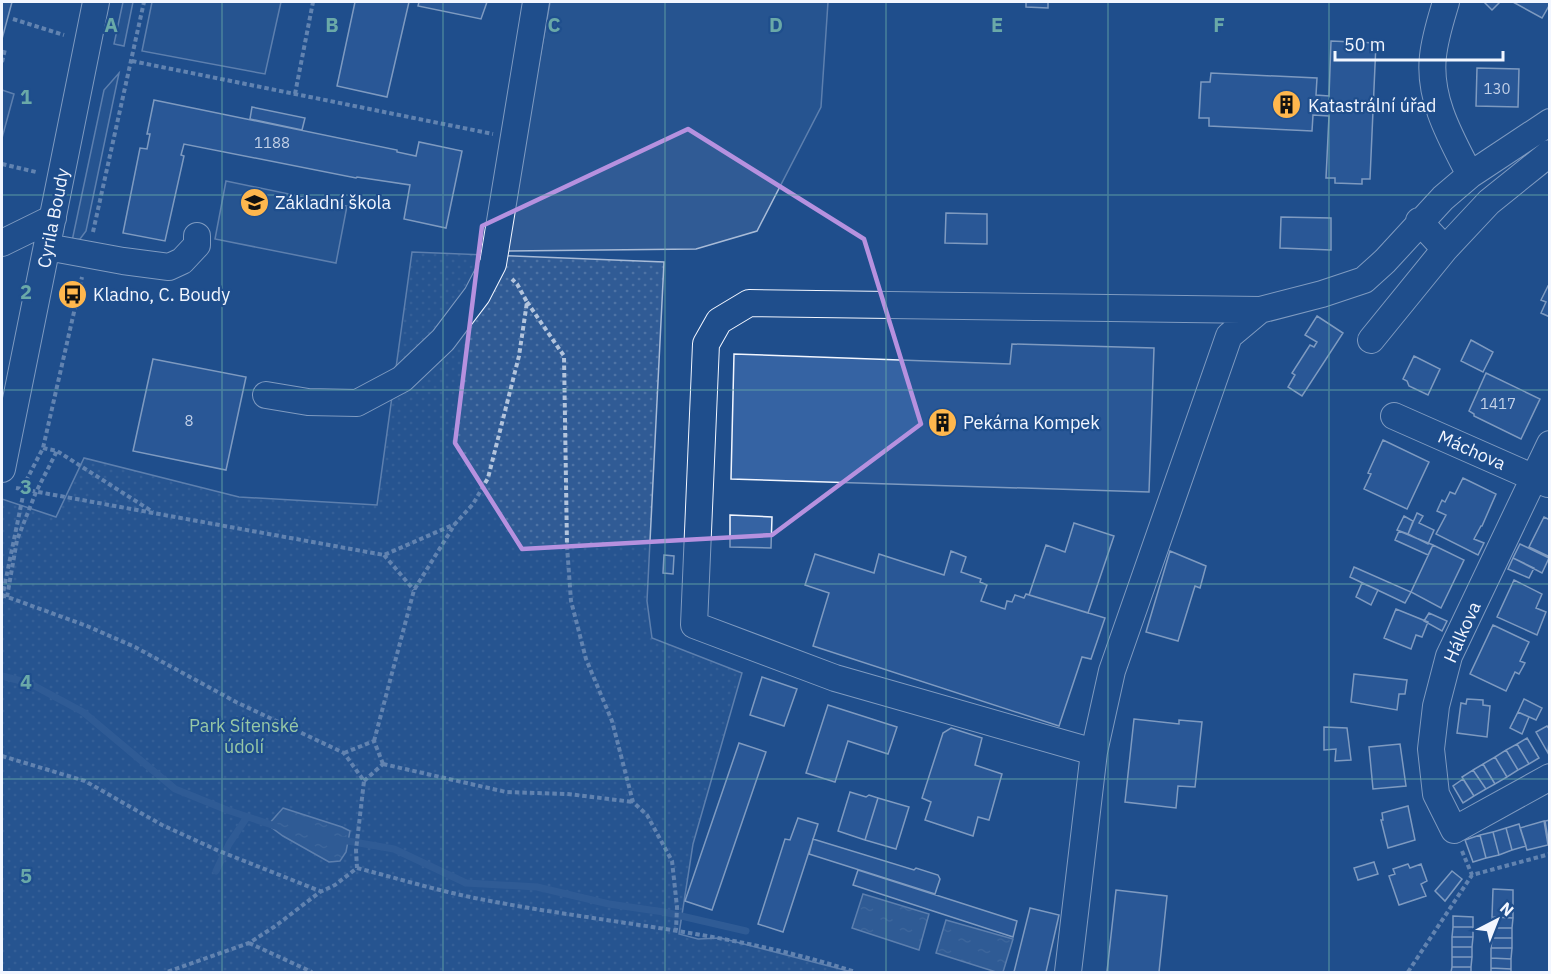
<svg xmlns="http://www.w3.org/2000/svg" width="1551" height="974" font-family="'IBM Plex Sans',sans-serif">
<defs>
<pattern id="park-dots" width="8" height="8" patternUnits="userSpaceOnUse" patternTransform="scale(1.5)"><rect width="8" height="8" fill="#305b95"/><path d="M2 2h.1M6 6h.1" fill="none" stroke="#4e73a5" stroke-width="1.8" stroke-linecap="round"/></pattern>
<pattern id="water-ripples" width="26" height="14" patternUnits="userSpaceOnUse" patternTransform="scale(1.5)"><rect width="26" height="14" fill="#446ba0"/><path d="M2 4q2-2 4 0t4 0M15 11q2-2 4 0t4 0" fill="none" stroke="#5f81ae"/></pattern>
</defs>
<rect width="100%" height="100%" fill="#1f4e8c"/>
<path fill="#305b95" stroke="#a8bbd7" stroke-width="1.5" d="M123,2H133L124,46L114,44Z
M152,2H281L265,74L142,51Z
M550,2H828L821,107L757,231L696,249L505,251Z
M119,73L86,231L80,239L72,241L104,90Z
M2,90L14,94L2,138Z
M226,181L347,206L336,263L215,239Z"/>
<path fill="url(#park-dots)" stroke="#a8bbd7" stroke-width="1.5" d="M412,252L664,262L647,601L652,638L742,673L693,844L679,934L698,939L721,938L852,972H2V499L56,517L84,458L239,497L377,505Z"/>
<path fill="url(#water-ripples)" stroke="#a8bbd7" stroke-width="1.5" d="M283,808L342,827L350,831L346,852L340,861L329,862L283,836L268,825Z
M863,894L929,914L919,950L852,928Z
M946,920L1013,939L1003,972H996L936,953Z"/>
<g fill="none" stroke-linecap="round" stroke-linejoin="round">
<path stroke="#446ba0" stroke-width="7" d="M2,676L29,683L83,712L175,789L227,810L275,826
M342,840L394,849L466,883L537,887L609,904L664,912L746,931
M216,871L229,844L247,817"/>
</g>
<path fill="#3563a3" stroke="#f2f6ff" stroke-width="1.5" d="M2,2H12L2,39Z
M355,2H409L387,97L337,86Z
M419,2H487L481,19L418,6Z
M1026,2H1048V8L1026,7Z
M1484,2H1500L1492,10Z
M1513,2H1550V4L1542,18Z
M1331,41L1376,43L1370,179H1362V184L1335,183V178H1326L1329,116L1313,115L1312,131L1209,126V118H1199L1201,82H1210L1211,73L1317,78L1316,95L1329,96Z
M1477,68L1519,69L1518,107L1476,106Z
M154,100L397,150V152L416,156L419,142L462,151L446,228L404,219L410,185L357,177L356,178L184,144L181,155L184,156L165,241L123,233L140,148L147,149L150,134H147Z
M252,107L305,118L302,130L250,119Z
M946,213L987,214V244L945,243Z
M1281,217L1331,218V250L1280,248Z
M1548,286L1550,287V317L1541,313L1546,302L1541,300Z
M1317,316L1343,333L1302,396L1288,387L1295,375L1292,373L1310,345L1314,347L1317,342L1305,335Z
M1471,340L1493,352L1483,372L1461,361Z
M1012,344L1154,348L1149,492L731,479L734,354L1010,364Z
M1414,356L1440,369L1428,395L1409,386L1407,381L1403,379Z
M153,359L246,377L226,470L133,451Z
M1486,373L1540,399L1521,439L1474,416V414L1469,411Z
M1383,440L1429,462L1407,509L1364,489L1371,474L1368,473Z
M1463,478L1496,494L1482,526H1481L1474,539L1484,543L1478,555L1436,534L1446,515L1437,511L1442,500L1445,502L1450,492L1455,494Z
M1417,513L1423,516L1419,523L1434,530L1428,544L1408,534Z
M730,515L772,517L771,548L730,547Z
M1404,516L1413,521L1408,534L1397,530Z
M1544,517L1550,520V557L1529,547Z
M1074,523L1114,536L1088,613L1029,595L1046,545L1065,552Z
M1399,531L1433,545L1428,555L1395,540Z
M1520,544L1549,558L1542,573L1513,558Z
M1433,545L1464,560L1441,608L1411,592Z
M951,551L966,557L961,572L981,579L980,582L987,585L981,601L1005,609L1007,601L1012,602L1015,595L1024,598L1026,594L1105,618L1091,659L1082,657L1059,726L813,646L829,593L805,585L815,554L874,573L879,554L944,575Z
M1170,551L1206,566L1200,588L1195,586L1178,641L1146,632Z
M664,555L674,556L673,574L663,573Z
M1513,558L1534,568L1529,578L1508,569Z
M1354,567L1411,592L1405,603L1350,577Z
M1514,580L1542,594L1536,608L1546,612L1537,635L1497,617Z
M1362,583L1378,590L1371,605L1356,597Z
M1396,609L1428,622L1422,637L1416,635L1411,649L1384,638Z
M1429,613L1447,621L1442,631L1424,621Z
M1493,625L1529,642L1520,661L1525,663L1519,674L1515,672L1506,691L1470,674Z
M1354,674L1407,680L1405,694H1399L1397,710L1351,702Z
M762,677L797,689L784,726L750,715Z
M1467,699L1483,700V705L1490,706L1487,737L1457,733L1461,703L1466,704Z
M1524,699L1542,708L1536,720L1518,712Z
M828,705L897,727L888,754L848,741L835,782L806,773Z
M1518,712L1529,717L1522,734L1510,728Z
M1134,719L1179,724V720L1202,722L1195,787L1178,786L1176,808L1125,802Z
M1547,726L1550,730L1548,753L1536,732Z
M1324,727L1347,728L1351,760L1335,761L1336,749L1324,750Z
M951,728L982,738L975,765L1002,774L989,820L978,817L973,836L925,820L931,802L922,798L943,733Z
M1527,738L1539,758L1529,764L1517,744Z
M739,743L766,752L712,910L685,901Z
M1400,744L1406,786L1373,789L1369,747Z
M1517,744L1529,764L1518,770L1506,750Z
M1506,750L1518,770L1507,777L1495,757Z
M1495,757L1507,777L1495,784L1483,764Z
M1483,764L1495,784L1486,789L1473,770Z
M1473,770L1486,789L1474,796L1462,777Z
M1463,779L1474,796L1463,803L1453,786Z
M850,792L866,797L869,795L878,798L865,840L838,831Z
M878,798L909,807L896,849L865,840Z
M1408,806L1415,840L1388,848L1381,820H1383L1382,813Z
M798,818L818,824L783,932L758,924L785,839L790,840Z
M1550,820V845H1549L1545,821Z
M1544,821L1548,845L1527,850L1520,828Z
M1519,824L1526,846L1512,850L1506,828Z
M1506,828L1512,850L1499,855L1493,832Z
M1493,832L1499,855L1486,858L1480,835Z
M1480,835L1486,858L1473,862L1465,840Z
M813,839L914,870L916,868L938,875L940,879L935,894L809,854Z
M1374,862L1378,874L1358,880L1354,868Z
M1408,864L1410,868L1421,864L1427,881L1421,884L1426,896L1399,905L1389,876L1395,874L1393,869Z
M858,870L1017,921L1013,937L853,885Z
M1452,871L1462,879L1445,901L1435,891Z
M1493,889L1513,890V918L1492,917Z
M1116,890L1167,896L1159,972H1107Z
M1030,908L1059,915L1046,972H1014Z
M1453,916L1473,917V927H1453Z
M1492,917L1513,918L1512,928H1492Z
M1453,927H1473V937H1452Z
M1492,928H1512V938H1492Z
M1452,937H1473L1472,947H1452Z
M1492,938H1512V948H1491Z
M1452,947H1472V957H1452Z
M1491,948H1512L1511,959L1491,958Z
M1452,957H1472L1471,967H1452Z
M1491,958L1511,959V969L1491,968Z
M1452,967H1471V972H1451Z
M1491,968L1511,969V972H1491Z"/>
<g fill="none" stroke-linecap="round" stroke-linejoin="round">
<defs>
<path id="minor" d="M1446,2C1441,19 1435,37 1433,56C1428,99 1451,138 1470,175
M2,243L53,218
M47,247L123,261L169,267L182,261L197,245V236
M1445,249L1489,202L1550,153
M1371,340L1445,249L1419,221
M266,395L308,402L357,403L402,379L443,340L477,295L493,264L536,2
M1394,416L1548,484
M1550,444L1449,656L1436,706L1431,749L1436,794L1454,830L1550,777
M2,469L96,2
M1094,752L835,678L694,625L706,344L719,321L749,303L1260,310
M1068,972L1094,752L1112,671L1229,336L1260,310L1322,294L1364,280L1385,261L1443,198L1470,175L1550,122"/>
</defs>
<use href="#minor" stroke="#f2f6ff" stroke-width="28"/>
<path stroke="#b3c4dc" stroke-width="4" stroke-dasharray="4.5 3" stroke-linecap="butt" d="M13,19L64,35
M132,61L493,134
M2,62L5,49
M295,94L313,2
M2,164L36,172
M93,232L144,2
M527,302L564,356L567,546L571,601L586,659L612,721L633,802L647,815L672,861L677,907L676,930
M43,448L57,451L153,512
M26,481L43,448L82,277
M16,488L384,555L455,524
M384,555L414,590
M2,595L87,626L135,647L236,702L344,753L364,781L356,850L357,868L335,885L320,892L274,927L249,943L167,972
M7,597L17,540L36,492L57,451
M374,741L414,590L455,524L473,504L488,478L519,356L527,302L517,284L512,279
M344,753L374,741L383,764
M2,756L85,781L162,825L219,851L320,891
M383,764L506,792L568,794L633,802
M364,781L383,764
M1462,851L1472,875
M357,868C400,879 442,892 485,900C609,924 735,932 855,972
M249,943L312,972
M1408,972L1472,875L1550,854"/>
<use href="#minor" stroke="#1f4e8c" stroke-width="26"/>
<path stroke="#b3c4dc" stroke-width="4" stroke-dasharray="4.5 3" stroke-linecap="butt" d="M2,598L26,481"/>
</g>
<path d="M0 0H1551V974H0ZM688,129L864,239L921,424L772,535L522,549L455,443L482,226Z" fill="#1f4e8c" fill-opacity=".55" fill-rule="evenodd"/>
<path fill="none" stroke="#b691df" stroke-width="4.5" stroke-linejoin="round" d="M688,129L864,239L921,424L772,535L522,549L455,443L482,226Z"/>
<path fill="none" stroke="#6aa9a8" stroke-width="1.5" stroke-opacity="0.55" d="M222,2V972M443,2V972M665,2V972M886,2V972M1108,2V972M1329,2V972M2,195H1550M2,390H1550M2,584H1550M2,779H1550"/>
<defs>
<symbol id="building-disc" viewBox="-11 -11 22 22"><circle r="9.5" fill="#ffb74d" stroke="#1f4e8c"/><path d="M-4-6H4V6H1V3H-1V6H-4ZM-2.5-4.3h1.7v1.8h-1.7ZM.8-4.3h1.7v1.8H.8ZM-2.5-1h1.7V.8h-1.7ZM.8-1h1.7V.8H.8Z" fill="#111"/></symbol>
<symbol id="school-disc" viewBox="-11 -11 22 22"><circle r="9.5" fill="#ffb74d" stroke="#1f4e8c"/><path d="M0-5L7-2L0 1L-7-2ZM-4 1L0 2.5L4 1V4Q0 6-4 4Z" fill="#111"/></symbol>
<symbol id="bus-disc" viewBox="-11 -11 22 22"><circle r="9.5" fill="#ffb74d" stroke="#1f4e8c"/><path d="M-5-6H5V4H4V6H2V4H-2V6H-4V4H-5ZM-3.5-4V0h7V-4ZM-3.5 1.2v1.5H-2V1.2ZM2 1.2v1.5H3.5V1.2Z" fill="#111"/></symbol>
</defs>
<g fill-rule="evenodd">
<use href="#building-disc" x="1270" y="88" width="33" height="33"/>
<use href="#school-disc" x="238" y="186" width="33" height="33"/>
<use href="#bus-disc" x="56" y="278" width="33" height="33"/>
<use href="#building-disc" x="926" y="406" width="33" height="33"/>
</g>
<g text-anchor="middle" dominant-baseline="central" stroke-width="4.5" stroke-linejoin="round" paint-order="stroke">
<g font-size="15" fill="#c3d1e8">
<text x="1497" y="88">130</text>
<text x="272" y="142">1188</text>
<text x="1498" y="403">1417</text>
<text x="189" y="420">8</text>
</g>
<g font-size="18" fill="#f2f6ff" stroke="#1f4e8c" text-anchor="start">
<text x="1308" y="105">Katastrální úřad</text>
<text x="275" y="202">Základní škola</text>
<text x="93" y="294">Kladno, C. Boudy</text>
<text x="963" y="422">Pekárna Kompek</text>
</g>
<g font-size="18" fill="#f2f6ff" stroke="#1f4e8c">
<text transform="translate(53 218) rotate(-79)">Cyrila Boudy</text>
<text transform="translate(1472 450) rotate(24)">Máchova</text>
<text transform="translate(1462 632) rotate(-66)">Hálkova</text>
</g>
<g font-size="18" fill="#97c8a6" stroke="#1f4e8c">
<text x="244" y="725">Park Sítenské<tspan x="244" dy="21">údolí</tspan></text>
</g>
</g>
<g font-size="20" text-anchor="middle" font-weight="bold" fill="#6aa9a8" stroke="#1f4e8c" stroke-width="4.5" stroke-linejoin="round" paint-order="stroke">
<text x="111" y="32">A</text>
<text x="332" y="32">B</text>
<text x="554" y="32">C</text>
<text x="776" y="32">D</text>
<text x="997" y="32">E</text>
<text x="1219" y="32">F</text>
<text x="26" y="104">1</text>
<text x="26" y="299">2</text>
<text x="26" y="494">3</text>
<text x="26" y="689">4</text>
<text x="26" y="883">5</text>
</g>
<rect width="1551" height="974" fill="none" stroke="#f2f6ff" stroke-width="6"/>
<g transform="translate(1497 920) rotate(42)" stroke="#1f4e8c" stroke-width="4.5" paint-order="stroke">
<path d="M0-4.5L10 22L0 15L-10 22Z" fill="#f2f6ff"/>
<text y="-9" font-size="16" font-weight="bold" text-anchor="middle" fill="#f2f6ff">N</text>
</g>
<path d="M1335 51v9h168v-9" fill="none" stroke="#f2f6ff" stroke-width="3"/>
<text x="1344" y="51" font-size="18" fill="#f2f6ff" stroke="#1f4e8c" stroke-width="4.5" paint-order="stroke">50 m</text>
</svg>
